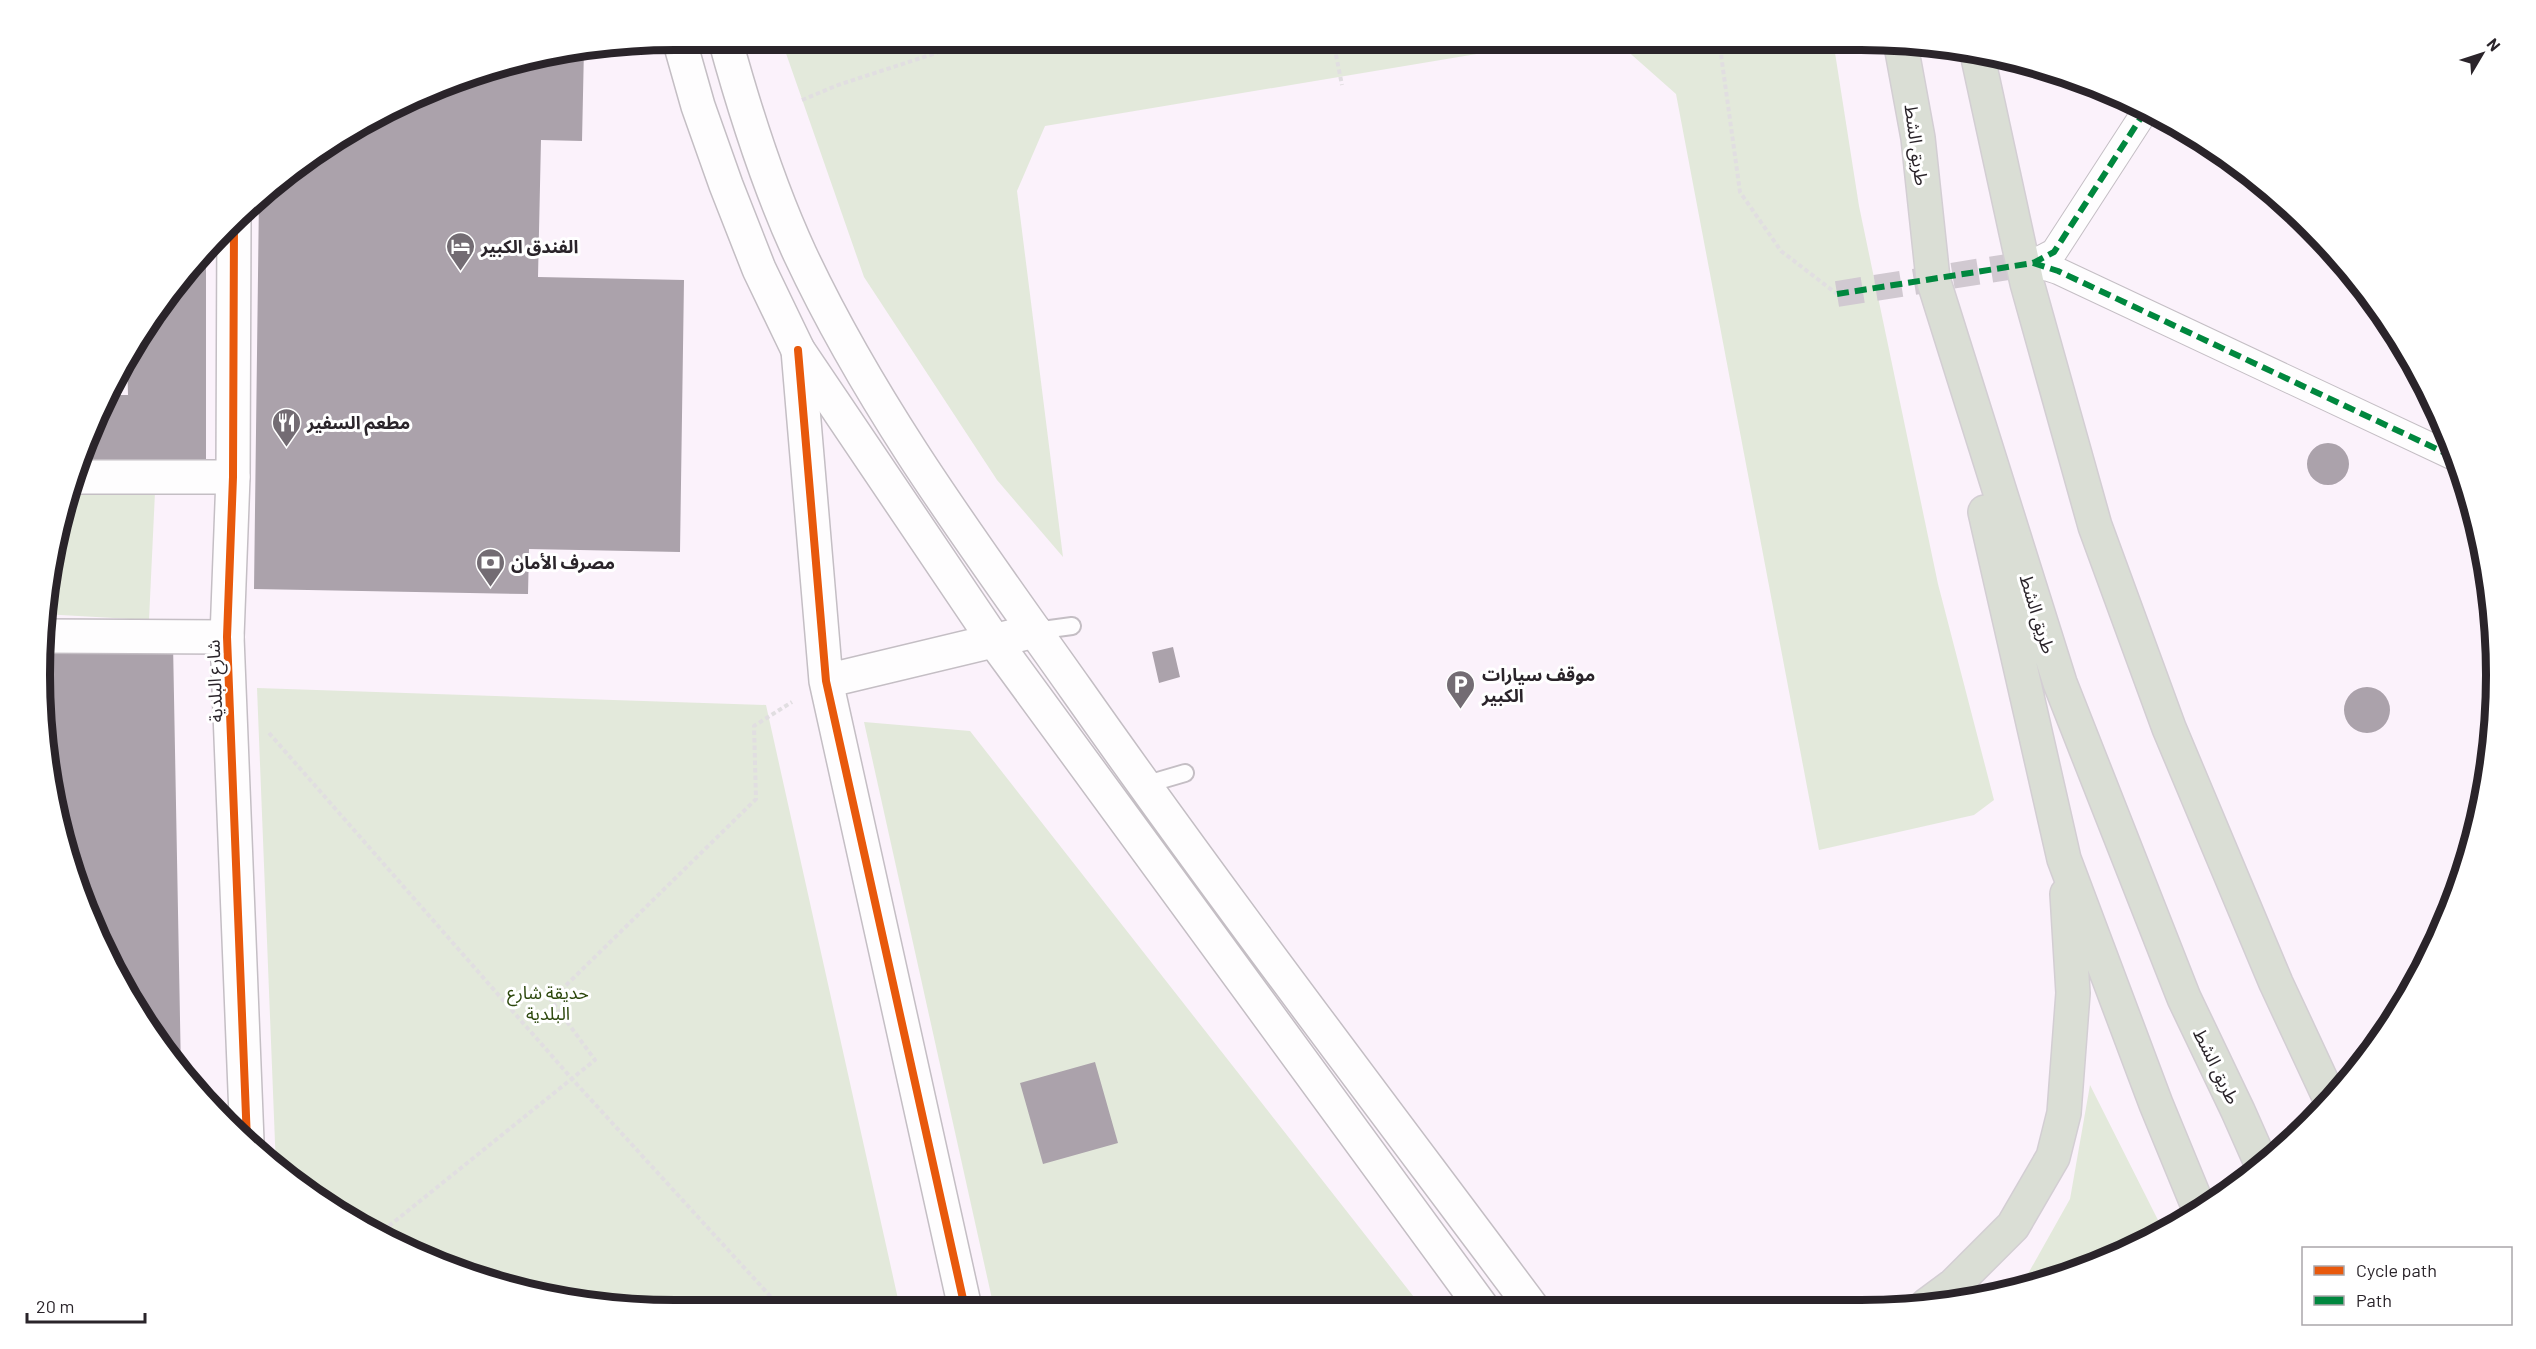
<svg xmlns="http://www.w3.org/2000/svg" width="2536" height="1349" font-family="Barlow,'Noto Sans Arabic',sans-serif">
<rect width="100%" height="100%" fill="#fbf2fb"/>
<path fill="#e3e9db" d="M781,39L1560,40L1045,126L1017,191L1063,557L997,480L864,277Z
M1615,40H1833L1859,206L1938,584L1994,800L1974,815L1819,850L1676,94Z
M68,488L155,492L149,620L43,614L61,510Z
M257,688L766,705L900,1308L633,1309L510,1288L357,1225L287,1178L276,1168Z
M864,722L970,731L1421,1306L994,1308Z
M2090,1085L2163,1230L2104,1262L2015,1286L2029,1272L2070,1199Z"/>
<path fill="#aba2ab" d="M584,48L582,141L541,140L538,277L684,280L680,552L529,549L528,594L254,589L259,197L287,171L357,124L470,73L551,51Z
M187,268H206V461L77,463L88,431L107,395H128L127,357L146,322Z
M2307 464a21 21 0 1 1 42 0a21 21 0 1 1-42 0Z
M40,643H173L181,1073L146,1027L88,918L61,839L40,716Z
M1173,647L1180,677L1159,683L1152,652Z
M2344 710a23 23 0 1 1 46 0a23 23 0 1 1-46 0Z
M1095,1062L1118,1143L1043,1164L1020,1083Z"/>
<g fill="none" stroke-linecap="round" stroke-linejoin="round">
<path stroke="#d1c9d1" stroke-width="26" stroke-dasharray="26 13" stroke-linecap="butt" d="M1837,294L2033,263"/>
<defs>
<path id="service" d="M1035,631L1072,626
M1144,785L1185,773"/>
<path id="pedestrian" d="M2033,263L2058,271L2456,458
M2033,263L2054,252L2146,110"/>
<path id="minor" d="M798,350L826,681L965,1308
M72,477H233
M40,636L227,637
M826,681L1035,631"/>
<path id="tertiary" d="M234,220L233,477L227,637L247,1141"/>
<path id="secondary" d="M679,39L698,106L726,185L759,269L798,350L995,642L1481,1306
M725,39C745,112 768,185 800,254C873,410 977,549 1076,689C1223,898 1378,1101 1531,1306"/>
<path id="trunk" d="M1900,40L1918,138L1933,279L2060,683L2184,998L2238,1111L2261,1163
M1977,53L2027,283L2095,526L2169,728L2276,983L2331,1101
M1985,512L2064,859L2156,1104L2200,1211
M1927,1305L1954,1285L2013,1226L2053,1157L2064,1113L2073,993L2067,894"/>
</defs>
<use href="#service" stroke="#c4bec4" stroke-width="20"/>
<use href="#pedestrian" stroke="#c4bec4" stroke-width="28"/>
<use href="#minor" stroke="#c4bec4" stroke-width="36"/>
<use href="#tertiary" stroke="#c4bec4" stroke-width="36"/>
<use href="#secondary" stroke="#c4bec4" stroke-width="36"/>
<use href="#trunk" stroke="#d3ced3" stroke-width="36"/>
<path stroke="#e1dee1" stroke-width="4" stroke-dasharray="4.5 3" stroke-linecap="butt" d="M1333,40L1342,85
M1719,40L1740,192L1781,251L1837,294
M802,100L838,85L979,39
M269,733L573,1080L781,1308
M387,1238L384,1230L595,1060L551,1000L756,799L754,726L792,702"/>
<use href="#service" stroke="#fefdfe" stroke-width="16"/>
<use href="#pedestrian" stroke="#fefdfe" stroke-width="26"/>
<use href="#minor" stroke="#fefdfe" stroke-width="33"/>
<use href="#tertiary" stroke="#fefdfe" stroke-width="33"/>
<use href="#secondary" stroke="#fefdfe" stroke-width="33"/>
<use href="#trunk" stroke="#daded5" stroke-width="33"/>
<path stroke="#00873e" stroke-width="6" stroke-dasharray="12 6" stroke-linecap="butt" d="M2033,263L2058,271L2456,458
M1837,294L2033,263L2054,252L2146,110"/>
<defs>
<path id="cycleway" d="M234,220L233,477L227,637L247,1141
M798,350L826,681L965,1308"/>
</defs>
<use href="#cycleway" stroke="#fff" stroke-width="11"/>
<use href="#cycleway" stroke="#e8590c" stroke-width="8"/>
</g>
<defs>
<symbol id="hotel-pin" viewBox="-11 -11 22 30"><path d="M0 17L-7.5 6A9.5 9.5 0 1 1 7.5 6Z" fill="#736c73" stroke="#fff"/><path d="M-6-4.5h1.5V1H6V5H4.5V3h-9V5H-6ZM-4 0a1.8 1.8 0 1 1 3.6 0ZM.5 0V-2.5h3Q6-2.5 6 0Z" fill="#fff"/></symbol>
<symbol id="restaurant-pin" viewBox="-11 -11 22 30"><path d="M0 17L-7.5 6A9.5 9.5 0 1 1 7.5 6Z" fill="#736c73" stroke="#fff"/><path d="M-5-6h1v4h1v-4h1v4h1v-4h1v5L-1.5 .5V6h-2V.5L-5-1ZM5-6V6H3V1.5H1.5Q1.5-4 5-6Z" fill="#fff"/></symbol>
<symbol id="bank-pin" viewBox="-11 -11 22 30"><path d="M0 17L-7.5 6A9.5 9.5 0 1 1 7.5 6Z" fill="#736c73" stroke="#fff"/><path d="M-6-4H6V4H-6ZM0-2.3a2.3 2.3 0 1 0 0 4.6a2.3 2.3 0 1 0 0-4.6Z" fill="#fff"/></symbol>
<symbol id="parking-pin" viewBox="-11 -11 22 30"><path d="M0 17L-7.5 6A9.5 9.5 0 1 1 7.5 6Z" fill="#736c73" stroke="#fff"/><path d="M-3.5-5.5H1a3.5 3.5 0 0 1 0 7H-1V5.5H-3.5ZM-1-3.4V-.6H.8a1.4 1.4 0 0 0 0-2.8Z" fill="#fff"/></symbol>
</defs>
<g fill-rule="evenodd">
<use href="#hotel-pin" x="444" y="230" width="33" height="45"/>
<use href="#restaurant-pin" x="270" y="406" width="33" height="45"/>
<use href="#bank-pin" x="474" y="546" width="33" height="45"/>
<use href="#parking-pin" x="1444" y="668" width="33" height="45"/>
</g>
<g text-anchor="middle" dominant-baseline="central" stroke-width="6" stroke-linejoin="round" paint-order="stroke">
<g font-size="18" fill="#2a242a" stroke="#fff">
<text transform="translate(1917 145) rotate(82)">طريق الشط</text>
<text transform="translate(2038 614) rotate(73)">طريق الشط</text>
<text transform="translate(214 681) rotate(-92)">شارع البلدية</text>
<text transform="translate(2217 1066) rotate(64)">طريق الشط</text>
</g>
<g font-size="18" font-weight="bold" fill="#2a242a" stroke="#fff" text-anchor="start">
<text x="481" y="246">الفندق الكبير</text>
<text x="307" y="422">مطعم السفير</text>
<text x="511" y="562">مصرف الأمان</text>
<text x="1482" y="674">موقف سيارات<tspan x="1482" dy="21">الكبير</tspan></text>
</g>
<g font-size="18" fill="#2d480d" stroke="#fff">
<text x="548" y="992">حديقة شارع<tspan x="548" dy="21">البلدية</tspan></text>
</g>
</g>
<path d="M0 0H2536V1349H0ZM675 50H1861A625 625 0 0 1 2486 675V675A625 625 0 0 1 1861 1300H675A625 625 0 0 1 50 675V675A625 625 0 0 1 675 50Z" fill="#fff" fill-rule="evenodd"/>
<path fill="none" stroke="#2a242a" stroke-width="8" d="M675 50H1861A625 625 0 0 1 2486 675V675A625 625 0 0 1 1861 1300H675A625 625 0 0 1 50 675V675A625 625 0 0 1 675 50Z"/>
<rect x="2302" y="1247" width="210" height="78" fill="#ffffff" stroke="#aaa7aa" stroke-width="1.5"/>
<rect x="2314" y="1266" width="30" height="9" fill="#e8590c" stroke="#aaa7aa" stroke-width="1.5"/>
<text x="2356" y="1277" font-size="18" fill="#2a242a">Cycle path</text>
<rect x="2314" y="1296" width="30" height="9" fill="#00873e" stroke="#aaa7aa" stroke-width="1.5"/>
<text x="2356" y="1307" font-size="18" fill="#2a242a">Path</text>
<g transform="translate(2482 54) rotate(51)" stroke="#ffffff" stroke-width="4.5" paint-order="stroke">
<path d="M0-4.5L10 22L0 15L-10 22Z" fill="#2a242a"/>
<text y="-9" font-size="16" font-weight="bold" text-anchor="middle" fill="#2a242a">N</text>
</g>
<path d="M27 1313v9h118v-9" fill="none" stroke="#2a242a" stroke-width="3"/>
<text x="36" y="1313" font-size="18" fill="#2a242a" stroke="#ffffff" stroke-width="4.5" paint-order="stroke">20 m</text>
</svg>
